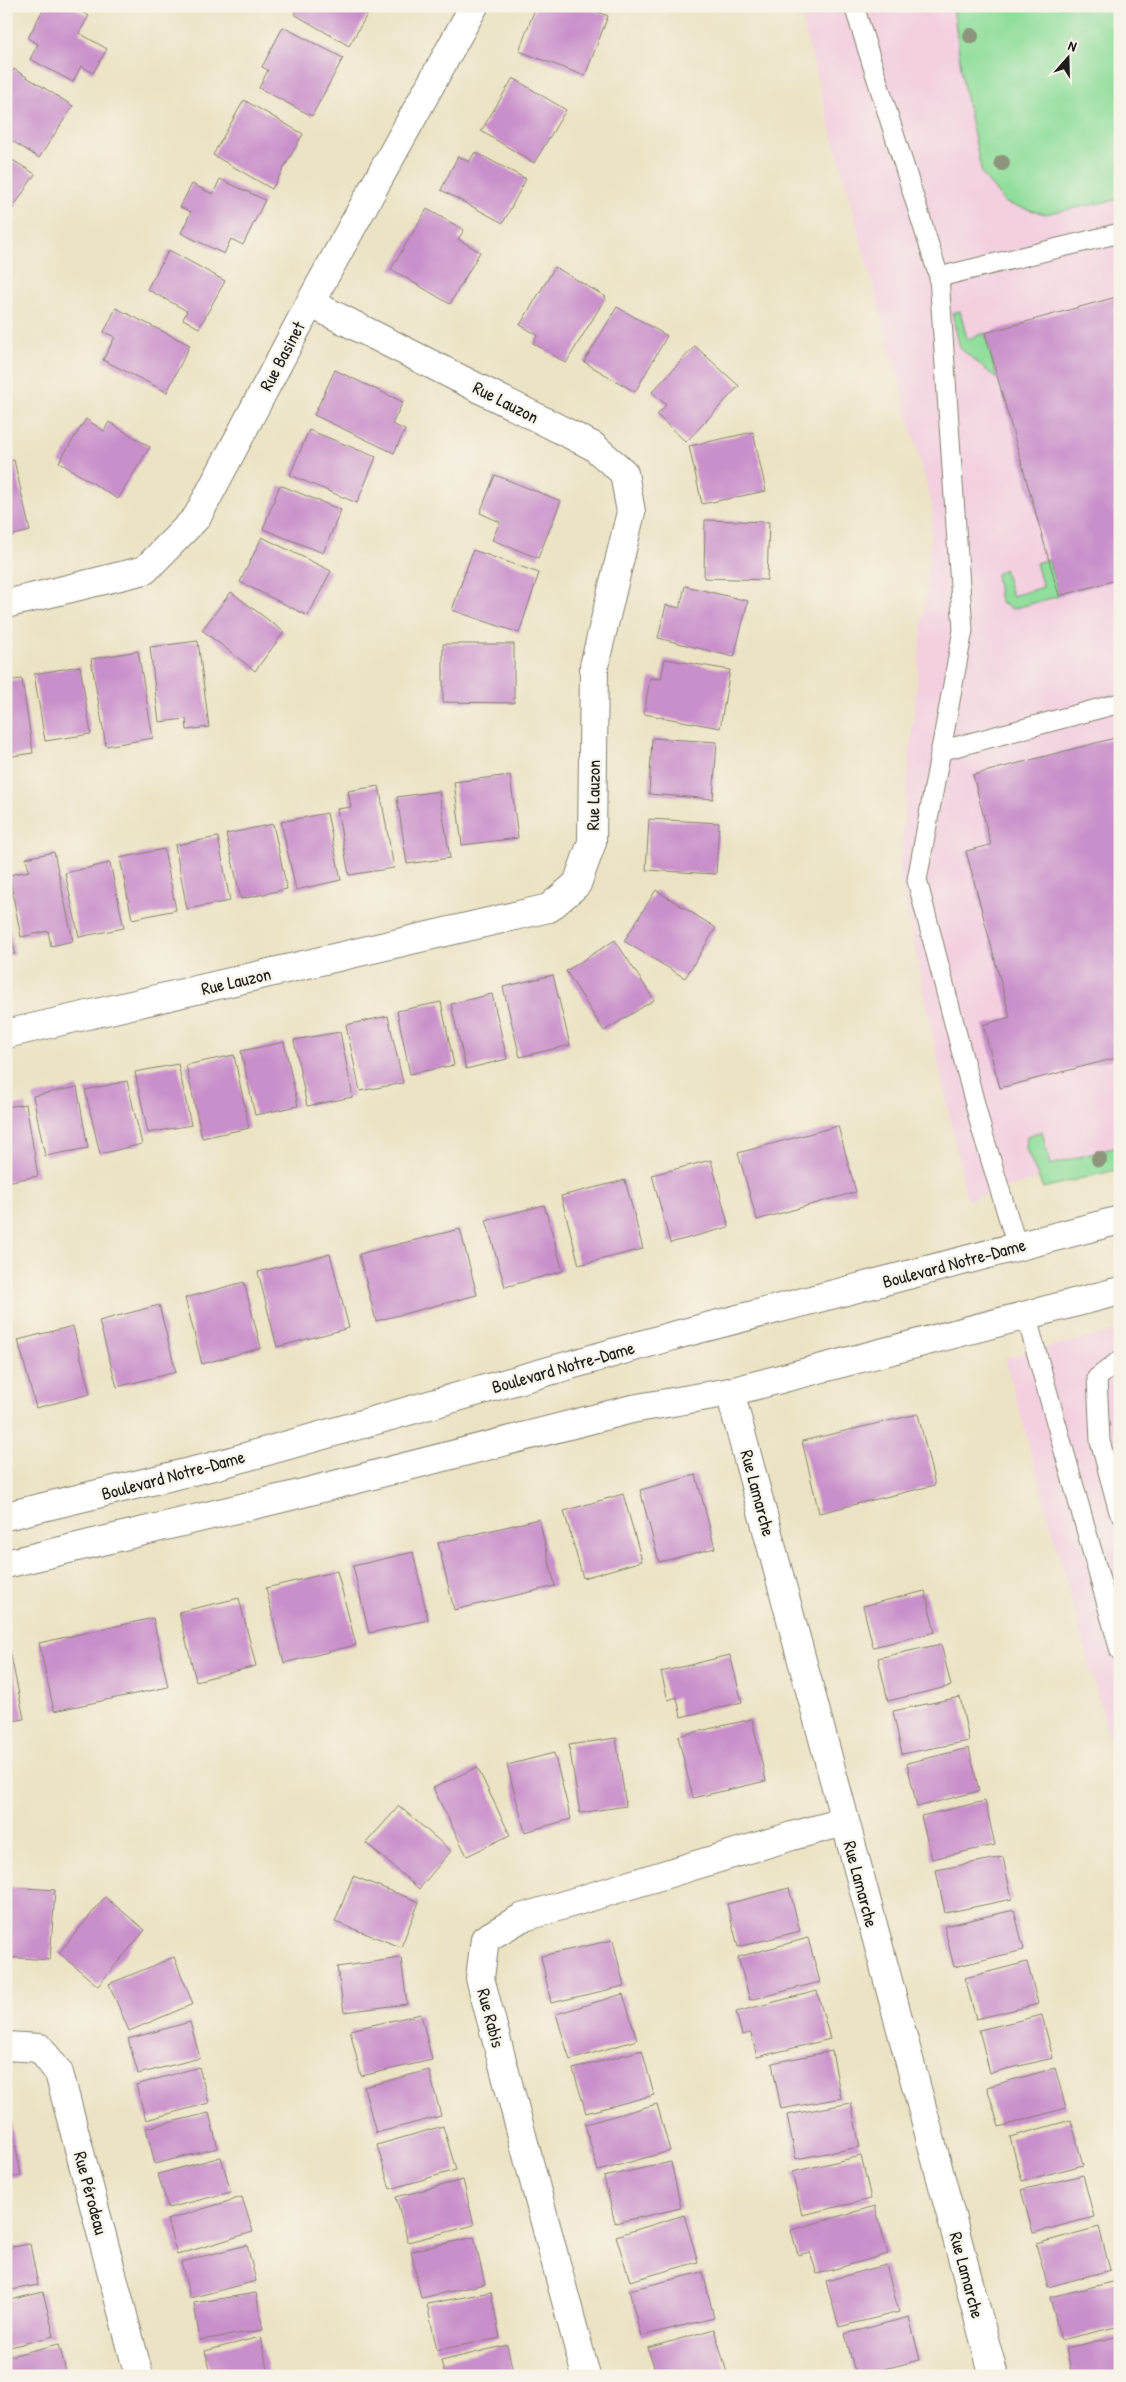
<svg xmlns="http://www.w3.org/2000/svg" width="1126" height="2382" font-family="'Patrick Hand',sans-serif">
<rect width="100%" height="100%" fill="#f7f3e8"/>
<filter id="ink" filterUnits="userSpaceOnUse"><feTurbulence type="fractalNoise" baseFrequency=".02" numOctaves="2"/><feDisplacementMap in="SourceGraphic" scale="10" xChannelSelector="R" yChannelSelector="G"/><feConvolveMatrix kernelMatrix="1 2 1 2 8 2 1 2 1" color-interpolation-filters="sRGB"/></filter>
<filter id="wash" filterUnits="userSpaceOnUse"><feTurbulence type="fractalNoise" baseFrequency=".0096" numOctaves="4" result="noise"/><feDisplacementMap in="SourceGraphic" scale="20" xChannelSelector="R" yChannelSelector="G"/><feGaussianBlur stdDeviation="1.12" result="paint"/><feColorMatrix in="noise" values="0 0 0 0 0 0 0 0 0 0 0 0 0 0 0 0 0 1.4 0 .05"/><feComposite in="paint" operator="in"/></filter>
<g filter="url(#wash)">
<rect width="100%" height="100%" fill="#ece3c4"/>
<path fill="#f3cfe0" d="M798,6H1120V1154L967,1200L899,872L933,509Z
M1120,1330V1777L1005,1358Z"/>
<path fill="#90de9b" stroke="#567d5c" d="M953,6H1120V199L1045,214L1005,203L982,174L963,83Z
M960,311L967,339L985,333L997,379L960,348L952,313Z
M1048,559L1059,596L1012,609L1000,602L996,574L1004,569L1012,596L1043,587L1036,563Z
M1042,1131L1050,1165L1120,1146V1169L1043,1188L1026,1149L1027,1136Z"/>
<g id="blocks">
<path fill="#c98fca" d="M45,6H71L89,16L79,33L107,49L93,73L81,66L73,82L30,59L38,44L28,38Z
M299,6H372L349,46L294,14Z
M536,6H584L608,16L585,76L519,51Z
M283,27L343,58L312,116L259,88L268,70L262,67Z
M14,69L73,106L39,158L6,137V81Z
M513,78L566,110L534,163L481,131Z
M244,100L303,134L272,189L213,155Z
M475,152L526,179L503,223L441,190L458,156L469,162Z
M6,156L35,174L6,219Z
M220,179L265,200L243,245L231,239L224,254L181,233L191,212L180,207L192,184L213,194Z
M427,209L464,230L458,239L480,252L450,304L391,269Z
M169,250L225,281L199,328L183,319L187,311L147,289Z
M555,267L606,297L566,363L533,343L538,335L520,325Z
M1120,296V579L1059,596L985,333Z
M617,307L667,336L635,392L584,362Z
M116,308L190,345L167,392L103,360L115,337L104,332Z
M695,346L739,386L686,442L657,415L666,405L652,392Z
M335,370L403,402L392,424L405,430L394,453L314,415Z
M86,419L104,431L109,422L150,447L118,499L59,462Z
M309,430L376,457L357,503L290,475Z
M753,432L766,491L702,504L689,446Z
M14,460L30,531L6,537V462Z
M495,475L561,501L538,558L492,540L500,522L480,513Z
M280,485L341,510L323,553L263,529Z
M705,520L769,522L767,580L704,578Z
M262,537L331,571L308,616L240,582Z
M473,550L539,573L519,633L452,610Z
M685,586L748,601L734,657L658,638L666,605L680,608Z
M231,592L284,632L255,671L202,630Z
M198,641L209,727L187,730L186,719L159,722L150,647Z
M443,644H514V703L443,702Z
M138,651L153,738L106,746L91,659Z
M665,659L730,670L720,728L644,714L650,678L661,679Z
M80,666L91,734L45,741L34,674Z
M22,679L33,753L6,757V681Z
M652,738L717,742L713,799L649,794Z
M1115,738L1120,756V1057L1000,1088L983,1025L1010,1017L966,851L991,845L973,775Z
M510,775L518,838L462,845L454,782Z
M379,786L394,868L349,875L337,809L351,807L348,791Z
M439,791L450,858L407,864L397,797Z
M327,813L341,880L296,890L281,822Z
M649,819L719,823L716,874L646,870Z
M273,824L287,889L241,899L226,834Z
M218,837L230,901L187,909L175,845Z
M164,849L176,910L132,919L120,858Z
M54,852L73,941L51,946L48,931L21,937L9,875L29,871L26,858Z
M110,863L124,928L79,937L65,873Z
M656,890L716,928L685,978L624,941Z
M7,914L15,954L6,956V915Z
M615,940L654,1000L604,1031L566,971Z
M553,975L570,1045L520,1057L503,987Z
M492,994L507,1059L466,1069L451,1004Z
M441,1002L454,1065L410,1074L397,1011Z
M388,1016L403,1083L360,1091L346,1025Z
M340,1032L353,1097L307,1106L294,1040Z
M284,1042L298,1106L255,1115L241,1051Z
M234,1055L249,1128L202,1138L186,1065Z
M178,1064L191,1125L148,1133L135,1072Z
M127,1081L142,1144L100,1154L85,1090Z
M77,1087L88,1148L45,1156L33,1096Z
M26,1104L38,1176L6,1182V1107Z
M838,1126L856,1192L757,1220L738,1153Z
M711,1160L729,1227L670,1243L652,1175Z
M625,1180L643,1249L579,1265L561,1196Z
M544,1205L563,1271L505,1287L486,1220Z
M460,1229L477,1295L376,1321L359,1254Z
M330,1254L349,1328L277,1347L258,1272Z
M244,1282L261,1348L202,1364L185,1298Z
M159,1305L176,1372L117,1387L99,1321Z
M73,1326L90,1394L36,1408L18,1340Z
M6,1396L12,1418L6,1420Z
M918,1414L935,1485L819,1513L802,1441Z
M696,1475L715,1548L659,1562L640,1490Z
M623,1494L642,1561L583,1578L564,1511Z
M539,1519L555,1586L454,1610L438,1543Z
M413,1552L428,1620L369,1633L353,1566Z
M337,1571L356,1645L284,1663L266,1588Z
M925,1591L935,1632L873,1647L863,1606Z
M239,1598L256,1666L196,1681L179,1612Z
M153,1618L168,1687L54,1711L39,1643Z
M941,1644L951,1686L888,1701L878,1658Z
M10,1651L24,1719L6,1722V1652Z
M730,1655L742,1702L681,1717L677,1697L668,1700L661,1672Z
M960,1697L969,1741L902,1754L893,1711Z
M752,1719L766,1781L693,1798L678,1736Z
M616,1738L626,1806L580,1813L569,1745Z
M969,1748L979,1791L917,1807L907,1763Z
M554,1753L571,1819L525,1832L507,1765Z
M477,1767L510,1835L467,1856L433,1788Z
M985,1801L995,1845L932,1859L921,1816Z
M399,1806L451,1851L419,1889L366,1843Z
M1003,1857L1012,1899L945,1913L936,1870Z
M353,1876L419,1902L401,1947L335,1922Z
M10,1887L55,1890L50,1960L6,1957Z
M789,1888L800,1931L738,1947L727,1904Z
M105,1897L145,1930L98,1986L59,1953Z
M1014,1910L1024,1950L954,1967L944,1926Z
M808,1938L820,1982L750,2000L738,1957Z
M613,1940L624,1986L551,2003L541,1956Z
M174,1957L193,2004L129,2031L109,1984Z
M401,1958L407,2004L344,2012L337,1967Z
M1027,1962L1038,2004L976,2019L965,1978Z
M817,1991L830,2039L757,2057L751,2033L742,2035L736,2012Z
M623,1994L637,2040L570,2060L556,2014Z
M421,2014L432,2060L361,2076L350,2030Z
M1042,2015L1053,2058L990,2073L979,2030Z
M190,2022L200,2058L138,2074L128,2039Z
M642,2050L654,2095L586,2113L573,2069Z
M832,2051L841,2098L781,2109L772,2063Z
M199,2067L209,2103L146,2120L136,2085Z
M1055,2068L1066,2108L999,2127L987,2087Z
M429,2070L441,2116L376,2133L364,2087Z
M851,2103L860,2147L796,2159L787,2115Z
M6,2104H8L21,2176L6,2178Z
M657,2104L670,2151L598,2171L585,2124Z
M209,2113L218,2148L155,2164L146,2128Z
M1071,2120L1083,2165L1022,2181L1010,2137Z
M443,2126L456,2170L390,2189L377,2145Z
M861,2156L871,2199L802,2215L792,2172Z
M221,2157L231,2192L168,2208L158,2174Z
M671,2162L681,2208L615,2223L604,2177Z
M1083,2175L1094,2217L1033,2233L1021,2190Z
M463,2180L474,2225L408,2242L396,2197Z
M242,2197L253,2232L177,2255L167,2220Z
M875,2206L888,2254L817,2274L810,2252L798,2255L791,2230Z
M684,2215L698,2262L630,2281L616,2236Z
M1099,2227L1110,2270L1048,2287L1036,2244Z
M474,2237L485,2284L421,2298L411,2251Z
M30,2244L38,2285L6,2291V2248Z
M247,2245L256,2281L190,2298L181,2262Z
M886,2265L899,2312L839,2327L826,2281Z
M703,2272L714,2318L641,2336L629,2290Z
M1117,2281L1120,2291V2326L1061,2340L1050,2297Z
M43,2292L54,2336L6,2348V2301Z
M491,2292L500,2338L437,2350L427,2304Z
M256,2293L263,2330L200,2340L194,2303Z
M909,2317L920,2360L856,2376L845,2334Z
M714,2329L727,2373L718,2376H657L648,2348Z
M1120,2336V2376H1072L1066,2348Z
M260,2337L269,2373L259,2376H212L205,2351Z
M59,2344L67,2376H6V2357Z
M507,2345L514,2376H445L441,2361Z"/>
</g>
</g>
<g filter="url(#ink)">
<use href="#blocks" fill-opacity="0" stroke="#848070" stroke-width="1"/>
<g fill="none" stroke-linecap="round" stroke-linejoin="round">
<defs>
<path id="service" d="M854,6L939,277
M940,751L1120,703
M1017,1246L982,1131L917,880L963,630L939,277L1120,233
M1026,1315L1120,1651
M1119,1512L1100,1441L1097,1378L1120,1360"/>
<path id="minor" d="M6,604L145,570L197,517L310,303L474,6
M6,1034L549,908L577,884L592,842L594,666L631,512L624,473L593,446L310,303
M730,1392L994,2376
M6,2046L40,2048L59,2073L139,2376
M586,2376L480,1978L485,1939L521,1918L792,1836L844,1822"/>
<path id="tertiary" d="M6,1516L214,1466L676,1335L1120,1220
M6,1564L291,1496L632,1409L730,1392L1120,1291"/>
</defs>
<use href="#service" stroke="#848070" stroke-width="21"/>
<use href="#minor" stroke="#848070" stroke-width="30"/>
<use href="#tertiary" stroke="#848070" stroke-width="30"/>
<use href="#service" stroke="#fff" stroke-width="19"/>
<use href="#minor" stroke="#fff" stroke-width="28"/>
<use href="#tertiary" stroke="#fff" stroke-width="28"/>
</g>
<g fill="#8d957c">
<circle cx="971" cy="36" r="8"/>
<circle cx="1002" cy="163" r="8"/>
<circle cx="1099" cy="1159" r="8"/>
</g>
</g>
<g text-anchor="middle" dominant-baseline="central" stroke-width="4.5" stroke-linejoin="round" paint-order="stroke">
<g font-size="18" fill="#1c1c1c" stroke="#f7f3e8">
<text transform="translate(282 356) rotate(-62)">Rue Basinet</text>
<text transform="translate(506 402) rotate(27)">Rue Lauzon</text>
<text transform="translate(593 795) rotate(-89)">Rue Lauzon</text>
<text transform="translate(236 981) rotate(-13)">Rue Lauzon</text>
<text transform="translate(954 1263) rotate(-15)">Boulevard Notre-Dame</text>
<text transform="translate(563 1367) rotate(-16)">Boulevard Notre-Dame</text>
<text transform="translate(173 1475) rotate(-15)">Boulevard Notre-Dame</text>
<text transform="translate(758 1493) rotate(75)">Rue Lamarche</text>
<text transform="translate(861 1884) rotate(75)">Rue Lamarche</text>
<text transform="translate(491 2018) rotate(75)">Rue Rabis</text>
<text transform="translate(91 2193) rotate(75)">Rue Pérodeau</text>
<text transform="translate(967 2275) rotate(75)">Rue Lamarche</text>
</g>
</g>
<rect width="1126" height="2382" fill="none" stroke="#f7f3e8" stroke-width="25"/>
<g transform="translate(1068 58) rotate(20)" stroke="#f7f3e8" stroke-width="4" paint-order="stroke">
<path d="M0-4L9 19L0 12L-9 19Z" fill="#1c1c1c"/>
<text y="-8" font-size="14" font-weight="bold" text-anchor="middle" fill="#1c1c1c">N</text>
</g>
</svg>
